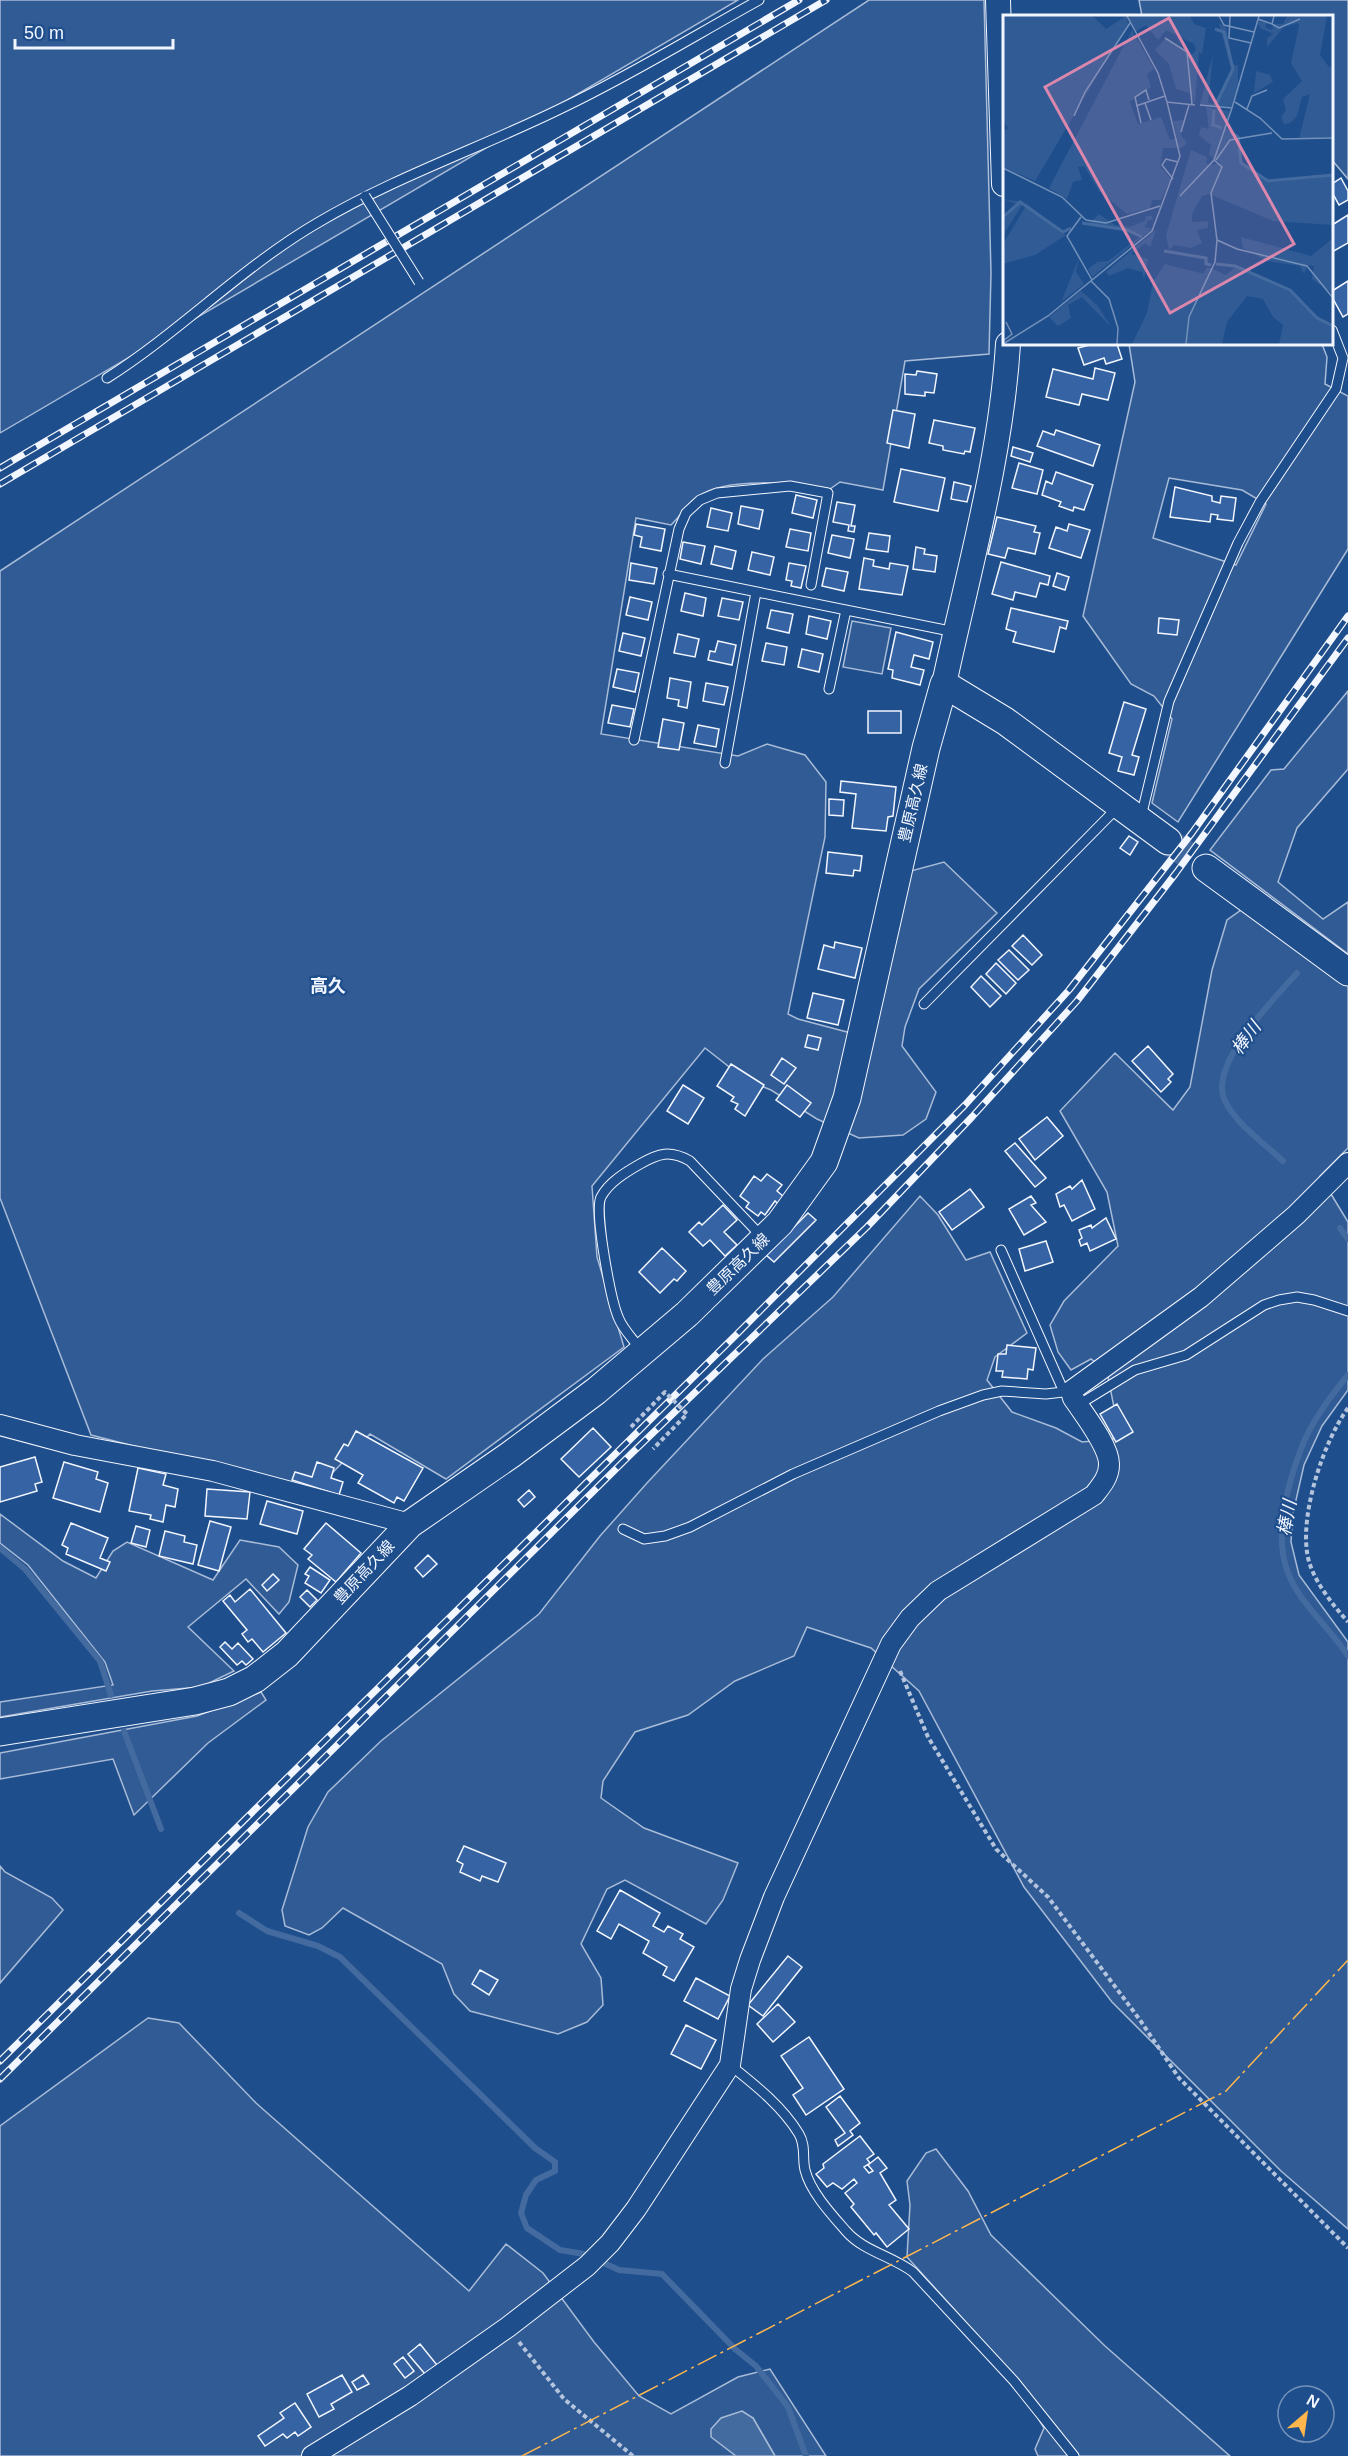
<svg xmlns="http://www.w3.org/2000/svg" width="1348" height="2456" font-family="Helvetica,'Noto Sans JP',sans-serif">
<rect width="100%" height="100%" fill="#1f4e8c"/>
<path fill="#305b95" stroke="#a8bbd7" stroke-width="1.5" fill-rule="evenodd" d="M0,0H738L0,433Z
M869,0H984L991,273L989,354L905,361L883,490L840,482L830,489C797,483 725,476 697,497C688,504 680,516 671,525L636,518L601,734L738,756L767,744L805,755L826,782L825,837L788,1014L798,1019L866,1037L907,872L944,862L997,913L919,989L905,1027L902,1046L936,1092L926,1119L903,1135L859,1138L817,1119L771,1090L746,1080L705,1048L592,1186L597,1257L624,1347L446,1479L370,1434L314,1492L91,1435L0,1198V571Z
M1139,0H1348V179L1332,160V16H1142Z
M1129,344H1322L1327,357L1325,384L1348,396V549L1178,822L1152,803L1172,719L1154,696L1131,684L1083,616L1135,382ZM1169,478L1242,490L1266,504L1236,565L1153,538Z
M852,621L891,628L882,674L843,667Z
M1348,691V769L1297,828L1278,882L1323,919L1348,902V954L1210,850L1271,770L1284,769Z
M1244,908L1348,986V1148L1320,1176L1348,1222V1390L1322,1426L1304,1465L1293,1513L1291,1542L1299,1575L1348,1642V2229L1281,2171L1112,2002L1024,1887L919,1691L871,1648L807,1627L794,1656L735,1681L688,1715L635,1732L603,1781L601,1798L644,1828L738,1863L723,1900L706,1924L625,1880L607,1889L581,1944L601,1978L603,2005L587,2022L558,2034L470,2011L454,1994L442,1964L343,1908L322,1928L309,1935L285,1926L282,1910L308,1827L328,1792L381,1741L539,1614L600,1536L647,1483L763,1359L833,1297L920,1196L938,1215L966,1260L990,1252L1027,1333L995,1357L987,1380L1012,1412L1056,1428L1082,1442L1113,1439L1114,1407L1107,1372L1091,1359L1071,1370L1058,1352L1050,1325L1064,1301L1118,1246L1107,1192L1060,1111L1115,1053L1173,1110L1190,1087L1212,970L1227,920Z
M0,1514L63,1561L96,1578L113,1551L127,1542L213,1580L240,1540L279,1547L298,1565L289,1602L279,1614L246,1579L188,1627L234,1671L201,1687L152,1691L0,1717V1702L113,1685L105,1662L28,1565L0,1543Z
M261,1692L266,1700L208,1743L134,1815L113,1759L0,1779V1753L197,1716Z
M0,1866L5,1872L52,1898L63,1910L0,1983Z
M148,2018L179,2023L256,2103L469,2291L506,2244L543,2273L594,2342L639,2396L671,2414L738,2377L770,2369L826,2456H775L753,2418L734,2454L736,2456H0V2126Z
M936,2149L968,2191L991,2235L1105,2346L1230,2456H1038L1035,2449L1044,2428L1008,2369L907,2257L910,2205L907,2181L926,2153Z"/>
<path fill="#446ba0" stroke="#a8bbd7" stroke-width="1.5" d="M742,2411L753,2418L775,2456H736L711,2437V2429L721,2418Z"/>
<g fill="none" stroke-linecap="round" stroke-linejoin="round">
<path stroke="#446ba0" stroke-width="6" d="M1283,1161C1265,1144 1236,1124 1225,1101C1207,1065 1275,998 1297,973
M1340,1228L1348,1239
M1348,1375C1330,1397 1311,1422 1301,1449C1288,1483 1274,1534 1287,1570C1299,1604 1329,1626 1348,1656
M0,1548L25,1569L100,1661L111,1695
M124,1731L161,1829
M239,1913L267,1931L318,1946L340,1957L535,2148L555,2162V2171L536,2180L526,2195L521,2213L527,2228L560,2250L584,2254L619,2270L662,2274L735,2349L756,2366L788,2407L806,2456"/>
</g>
<path fill="#3563a3" stroke="#f2f6ff" stroke-width="1.5" d="M1341,178L1348,191V200L1339,205L1332,192V184Z
M1348,215V243L1332,252V225Z
M1348,281V314L1343,317L1332,297V291Z
M1093,344H1117L1122,359L1106,364L1104,358L1084,365L1078,348Z
M1095,368L1115,373L1108,400L1082,394L1079,405L1046,397L1053,369L1093,379Z
M917,371L937,374L934,393L925,392V396L905,394V374L916,375Z
M893,410L915,414L909,448L887,443Z
M934,420L975,428L970,452L965,451L964,454L943,450V446L929,443Z
M1056,430L1100,445L1093,466L1037,446L1043,431L1054,435Z
M1013,447L1033,453L1030,462L1011,456Z
M1019,463L1043,470L1037,494L1012,488Z
M901,469L945,478L938,511L894,502Z
M1056,472L1093,485L1084,510L1074,507L1073,511L1059,506L1061,502L1042,495L1046,481L1052,484Z
M954,482L971,486L967,502L951,499Z
M1175,487L1212,496V501L1220,503L1221,496L1236,498L1233,521L1217,519L1218,515L1211,514L1210,522L1170,517Z
M796,495L817,500L813,518L792,513Z
M837,502L855,505L851,526H855L854,532L848,531L849,525L833,522Z
M741,506L763,510L759,529L738,524Z
M711,508L732,513L728,531L707,527Z
M997,517L1036,526L1034,532L1040,533L1035,554L1008,548L1005,558L988,554Z
M636,524L665,529L661,551L640,547L642,537L634,535Z
M1069,524L1090,530L1081,558L1049,548L1056,527L1067,531Z
M790,529L811,533L808,551L786,547Z
M869,533L890,536L888,552L866,549Z
M832,535L854,539L850,558L828,553Z
M683,542L705,546L701,564L680,559Z
M715,546L736,551L732,569L711,564Z
M916,547L925,549L924,554L937,556L935,572L913,569Z
M752,552L774,557L770,575L748,570Z
M864,558L874,560L873,566L889,569L890,563L908,566L902,595L859,589Z
M1001,562L1050,576L1048,585L1040,583L1036,597L1015,592L1013,600L992,594Z
M631,563L657,568L654,584L629,580Z
M789,563L806,566L801,588L791,586L792,581L786,580Z
M826,568L848,572L844,591L822,586Z
M1057,573L1069,577L1065,590L1053,586Z
M685,593L706,598L703,616L681,611Z
M630,597L652,602L648,620L626,615Z
M722,598L743,602L739,620L718,616Z
M1011,608L1068,621L1066,629L1060,627L1054,652L1013,642L1016,632L1006,629Z
M771,610L793,614L789,633L767,628Z
M809,616L831,621L827,639L806,634Z
M1159,618L1179,620L1177,635L1158,633Z
M896,632L933,642L929,659L914,655L911,667L924,670L920,685L892,678L893,670L888,669Z
M623,633L645,638L641,656L619,651Z
M678,634L699,639L695,657L674,653Z
M718,641L736,645L732,665L708,660L710,651L715,652Z
M766,643L787,647L784,665L762,661Z
M802,649L823,654L819,672L798,667Z
M617,669L639,673L635,692L613,687Z
M670,678L691,682L687,708L678,706L679,700L667,698Z
M706,683L728,687L724,705L703,701Z
M1124,702L1146,709L1132,755L1139,757L1134,775L1118,771L1122,757L1109,753Z
M612,705L634,709L630,727L608,723Z
M868,711H901V733H868Z
M663,719L684,723L679,750L658,747Z
M698,725L719,729L716,747L694,743Z
M841,781L896,787L893,816L888,817L886,831L852,828L856,794L840,792Z
M829,799L844,800L843,816L829,815Z
M1129,836L1138,842L1130,855L1120,848Z
M828,852L862,856L860,871L854,870L853,876L826,873Z
M1023,935L1042,955L1032,965L1012,946Z
M835,942L862,948L855,978L818,969L824,945L834,948Z
M1009,950L1029,970L1018,980L998,960Z
M996,963L1016,983L1006,994L986,974Z
M981,976L1001,996L990,1007L971,987Z
M813,993L844,1000L838,1025L807,1018Z
M808,1035L821,1038L818,1050L805,1047Z
M1148,1046L1173,1074L1168,1079L1171,1082L1161,1092L1132,1061Z
M782,1058L796,1068L784,1084L771,1075Z
M731,1064L764,1085L745,1116L735,1109L738,1104L731,1101L734,1097L717,1086Z
M683,1085L704,1098L688,1124L667,1111Z
M787,1085L811,1103L800,1117L776,1100Z
M1047,1117L1063,1136L1035,1160L1019,1139Z
M1015,1143L1046,1178L1035,1187L1005,1151Z
M767,1174L782,1185L777,1191L784,1197L778,1204L775,1201L765,1215L761,1212L758,1216L746,1207L749,1203L740,1196L754,1176L761,1181Z
M1082,1180L1095,1209L1072,1221L1064,1205L1060,1207L1056,1194L1070,1186L1072,1189Z
M970,1189L984,1207L952,1230L939,1212Z
M1031,1196L1036,1203L1031,1205L1046,1222L1024,1235L1009,1209Z
M723,1205L737,1220L724,1232L737,1245L725,1256L710,1240L703,1246L689,1232L699,1222L702,1225Z
M808,1213L816,1220L774,1262L766,1255Z
M1106,1218L1116,1239L1090,1251L1087,1243L1081,1246L1079,1240L1082,1238L1079,1230L1091,1225L1092,1228Z
M1046,1241L1053,1262L1025,1271L1019,1249Z
M662,1248L686,1271L677,1281L674,1279L660,1293L639,1272Z
M1007,1345L1036,1348L1033,1370L1028,1369L1027,1379L1002,1377L1003,1371H996L998,1354H1006Z
M1117,1404L1133,1432L1116,1442L1100,1414Z
M593,1428L611,1447L579,1477L561,1459Z
M356,1431L423,1468L404,1501L397,1497L394,1503L358,1483L363,1475L335,1459L344,1444L348,1446Z
M35,1457L42,1482L35,1484L37,1491L0,1502V1467Z
M64,1462L98,1472L96,1479L108,1483L100,1512L53,1498Z
M317,1462L334,1468L331,1478L343,1482L339,1495L292,1480L295,1472L312,1477Z
M138,1468L166,1474L163,1485L178,1489L175,1507L166,1505L163,1522L150,1519L151,1515L129,1511Z
M207,1489L250,1492L247,1519L205,1516Z
M529,1490L535,1497L524,1507L518,1500Z
M267,1501L303,1511L297,1534L260,1524Z
M210,1521L231,1527L219,1571L198,1565Z
M71,1523L108,1538L100,1558L110,1562L106,1571L66,1554L68,1548L62,1545Z
M326,1523L361,1553L336,1582L308,1559L312,1555L304,1549Z
M136,1526L150,1530L146,1547L131,1543Z
M165,1531L185,1536L184,1542L197,1545L193,1564L159,1556Z
M428,1555L437,1564L423,1577L415,1568Z
M310,1567L330,1580L321,1593L305,1583L309,1576L305,1574Z
M273,1574L279,1580L267,1591L262,1585Z
M250,1589L286,1633L263,1652L252,1639L248,1642L242,1634L247,1630L223,1601L230,1595L235,1602Z
M307,1590L317,1600L310,1607L300,1597Z
M225,1642L232,1649L238,1643L253,1659L246,1665L242,1661L237,1665L220,1647Z
M464,1846L506,1863L498,1882L482,1876L480,1881L460,1872L463,1864L457,1861Z
M620,1890L660,1913L653,1926L664,1932L668,1926L683,1934L680,1939L694,1947L674,1981L663,1975L667,1967L643,1953L649,1941L619,1924L611,1939L597,1931Z
M788,1956L802,1967L763,2016L748,2005Z
M480,1970L498,1980L489,1995L472,1984Z
M696,1978L730,1996L718,2019L684,2001Z
M778,2004L795,2022L773,2042L757,2024Z
M686,2025L716,2040L701,2069L671,2054Z
M809,2037L844,2089L806,2115L793,2095L803,2088L781,2056Z
M840,2096L860,2123L850,2131L853,2135L838,2146L835,2140L845,2133L826,2107Z
M860,2136L874,2154L867,2159L870,2163L864,2167L869,2173L873,2171L868,2165L878,2157L887,2168L880,2173L896,2200L889,2205L909,2229L887,2247L876,2233L874,2235L851,2207L854,2204L845,2193L857,2183L854,2179L842,2189L833,2183L827,2187L816,2174L824,2168L823,2164Z
M420,2344L437,2365L425,2374L408,2354Z
M403,2357L414,2371L405,2378L394,2364Z
M342,2375L352,2392L331,2404L334,2409L319,2417L307,2394Z
M363,2375L369,2384L357,2390L352,2382Z
M295,2403L311,2427L298,2436L295,2432L287,2438L283,2434L265,2446L258,2436L284,2418L280,2413Z"/>
<g fill="none" stroke-linecap="round" stroke-linejoin="round">
<path stroke="#3f679d" stroke-width="27" stroke-dasharray="27 14" stroke-linecap="butt" d="M1168,841L1206,868"/>
<defs>
<path id="service" d="M107,378C181,331 243,266 319,222C397,176 483,147 564,107C631,75 694,36 759,0
M668,574L955,632
M829,689L846,610
M634,740L679,529L686,513L700,500L717,493L790,486L828,493L811,585
M725,763L756,592
M1141,817L1169,701L1238,543L1260,502L1336,389L1343,358L1332,330
M924,1004L1118,807
M1001,1250L1064,1392
M640,1349C633,1339 623,1329 619,1319C611,1302 594,1211 601,1197C609,1182 626,1172 640,1164C659,1153 670,1150 690,1161L763,1238
M1078,1405L1135,1370L1186,1355L1264,1305L1279,1300L1297,1297L1314,1300L1348,1311
M623,1529L644,1539L665,1536L690,1527L793,1474L939,1411L983,1395L1002,1391L1046,1394L1071,1391
M730,2065C755,2085 782,2106 799,2134C806,2146 802,2157 805,2170C810,2191 831,2214 846,2231C863,2251 892,2256 913,2272L1014,2381L1074,2456"/>
<path id="minor" d="M0,1425L75,1445L213,1471L410,1524
M312,2456L410,2396L508,2327L587,2266L610,2243L636,2209L730,2065L741,1989L750,1960L774,1897L891,1644L910,1618L938,1591L1094,1495C1101,1486 1109,1477 1109,1465C1110,1447 1083,1413 1073,1398L1071,1391L1201,1297L1296,1215L1348,1163"/>
<path id="tertiary" d="M998,0L1004,184
M944,684C968,572 1001,459 1008,344"/>
<path id="secondary" d="M1206,868L1348,972
M0,1732L195,1701L229,1692L255,1679L287,1654L410,1524L510,1455L596,1391L687,1314L780,1223L824,1162L847,1098L926,748L944,684L1005,721L1168,841"/>
</defs>
<use href="#service" stroke="#f2f6ff" stroke-width="11"/>
<use href="#minor" stroke="#f2f6ff" stroke-width="22"/>
<use href="#tertiary" stroke="#f2f6ff" stroke-width="26"/>
<use href="#secondary" stroke="#f2f6ff" stroke-width="29"/>
<path stroke="#b3c4dc" stroke-width="4" stroke-dasharray="4.5 3" stroke-linecap="butt" d="M1348,1408C1324,1441 1301,1510 1307,1552C1310,1577 1332,1604 1348,1622
M900,1671L928,1737L996,1849L1048,1897L1140,2020L1179,2078L1348,2248
M519,2342L564,2399L633,2456"/>
<use href="#service" stroke="#1f4e8c" stroke-width="9"/>
<use href="#minor" stroke="#1f4e8c" stroke-width="20"/>
<use href="#tertiary" stroke="#1f4e8c" stroke-width="24"/>
<use href="#secondary" stroke="#1f4e8c" stroke-width="27"/>
<defs>
<path id="rail" d="M0,468L799,0
M0,484L826,0
M0,2061L737,1334L965,1105L1069,990L1192,833L1348,616
M0,2079L632,1453L867,1227L972,1117L1077,1001L1176,873L1348,638"/>
</defs>
<use href="#rail" stroke="#f2f6ff" stroke-width="7"/>
<use href="#rail" stroke="#1f4e8c" stroke-width="4.5" stroke-dasharray="14" stroke-linecap="butt"/>
<defs>
<path id="service-bridge" d="M365,196L419,282"/>
</defs>
<use href="#service-bridge" stroke="#f2f6ff" stroke-width="11" stroke-linecap="butt"/>
<path stroke="#b3c4dc" stroke-width="4" stroke-dasharray="4.5 3" stroke-linecap="butt" d="M631,1427L665,1392L687,1414L653,1449"/>
<use href="#service-bridge" stroke="#1f4e8c" stroke-width="9"/>
<path stroke="#ffb74d" stroke-width="1.5" stroke-dasharray="21 4.5 3 4.5" stroke-linecap="butt" d="M522,2456L1226,2091L1348,1960"/>
</g>
<g text-anchor="middle" dominant-baseline="central" stroke-width="4.5" stroke-linejoin="round" paint-order="stroke">
<g font-size="16" fill="#f2f6ff" stroke="#1f4e8c">
<text transform="translate(913 803) rotate(-77)">豊原高久線</text>
<text transform="translate(738 1264) rotate(-44)">豊原高久線</text>
<text transform="translate(364 1572) rotate(-47)">豊原高久線</text>
</g>
<g font-size="18" font-weight="bold" fill="#f2f6ff" stroke="#1f4e8c">
<text x="328" y="986">高久</text>
</g>
<g font-size="18" font-style="italic" fill="#f2f6ff" stroke="#1f4e8c">
<text transform="translate(1246 1038) rotate(-53)">棒川</text>
<text transform="translate(1287 1518) rotate(-80)">棒川</text>
</g>
</g>
<g transform="translate(1003 15)">
<rect width="330" height="330" fill="#1f4e8c"/>
<path d="M0,1H90L103,14L123,1H187L191,9L203,13L199,39L196,37L192,88L186,78L173,74L166,49L152,35L162,24L189,40L193,35L191,29L163,15L155,25L143,10L132,17L124,4L125,9L32,166L0,152V117L5,113L0,106ZM284,1H324L317,40L326,52L330,51V122L296,124L307,79L299,82L294,101L287,108L281,109L278,102L283,95L280,84L299,66L288,48L296,11L295,8L281,12L264,32V23L270,19L257,13L255,8L256,5L264,8L262,12L269,15L271,9H280ZM216,8L223,12L230,49L235,51V70L228,92L197,89L210,39L205,88L211,89L228,54ZM129,15L151,54L144,59L148,72L127,87L135,109L158,102L167,125L174,123L170,106L180,105L178,120L184,128L179,133H160L157,151L168,164L158,185H149L147,193L124,199L96,176L81,151L75,152L79,165L70,167L64,184L46,173ZM253,56L267,60L270,67L251,78ZM203,92L227,96L223,113L237,122L239,148L264,165L330,159V210L270,206L206,179L199,181L189,199V207L205,206V213L194,215L199,228L188,233L171,230L166,235L163,220L188,135L204,142L203,148L207,150L218,148L206,140L208,130L196,120L198,112L206,114ZM0,184L21,187L0,220V200L13,189ZM24,189L63,220L32,240L0,249V229ZM96,199L112,210L127,212L142,206L143,201H149L150,205H145L142,212L149,214L89,262L85,254L94,247L105,246L138,221L124,215L87,208ZM153,215L147,232L142,228L128,239L145,244L141,264L139,257L125,253L106,261L103,257ZM238,222L308,241L330,223V279L309,264L311,251L305,250L301,259L297,251L264,246L240,233ZM76,243L73,257L81,269L58,287ZM162,249L201,259L203,253H208L223,260L234,251L288,274L314,301L330,309V329H276L280,310L270,302L260,284L244,281L224,307L219,329H129L144,298L150,267ZM78,276L95,291L108,312L79,282L65,290L68,303L55,311L46,302Z" fill="#305b95"/>
<path fill="none" stroke="#446ba0" stroke-width="3" d="M212,14L221,17L230,54L214,87M211,95L210,110L219,113M228,117L235,122L238,148L265,166L330,160M0,202L17,187L60,217L68,213M79,208L124,215L139,222M161,236L203,243V249L208,250M213,249L232,251L287,275L314,303L330,311"/>
<path fill="none" stroke="#7391ba" stroke-width="1.5" d="M124,1L155,58L164,87M216,1L221,10L251,17M227,1L226,23L248,28M255,4L269,9L271,1M269,9L276,13L297,4M162,23L184,37L189,89M232,87L257,103L279,124L330,123M142,88L148,105M197,90L229,93L256,1M133,91L162,81M244,94L249,81L264,75M71,101L82,77L127,8M138,108L132,82L143,75L146,85M178,117L186,90M213,145L227,125L269,118M0,153L59,182L83,205L103,208L157,191M170,164L159,150L163,144L175,147M177,181L211,145L229,93M78,202L64,221L89,265M214,225L234,234L304,251L330,283M88,266L106,284L115,313L114,329M0,326L9,319L3,307M0,329L45,301L149,216L177,141L164,87L192,90M183,329L186,302L212,247L214,225L208,178L219,152L211,145"/>
<path fill="#da87ad" fill-opacity="0.15" stroke="#da87ad" stroke-width="3" d="M166,3L291,229L167,298L42,72Z"/>
<rect width="330" height="330" fill="none" stroke="#f2f6ff" stroke-width="3"/>
</g>
<g transform="translate(1306 2414) rotate(29)"><circle r="28" fill="#1f4e8c" stroke="#7391ba" stroke-width="1.5"/>
<path d="M0-4.5L10 22L0 15L-10 22Z" fill="#ffb74d"/>
<text y="-9" font-size="16" font-weight="bold" text-anchor="middle" fill="#f2f6ff">N</text>
</g>
<path d="M15 39v9h158v-9" fill="none" stroke="#f2f6ff" stroke-width="3"/>
<text x="24" y="39" font-size="18" fill="#f2f6ff" stroke="#1f4e8c" stroke-width="4.5" paint-order="stroke">50 m</text>
</svg>
